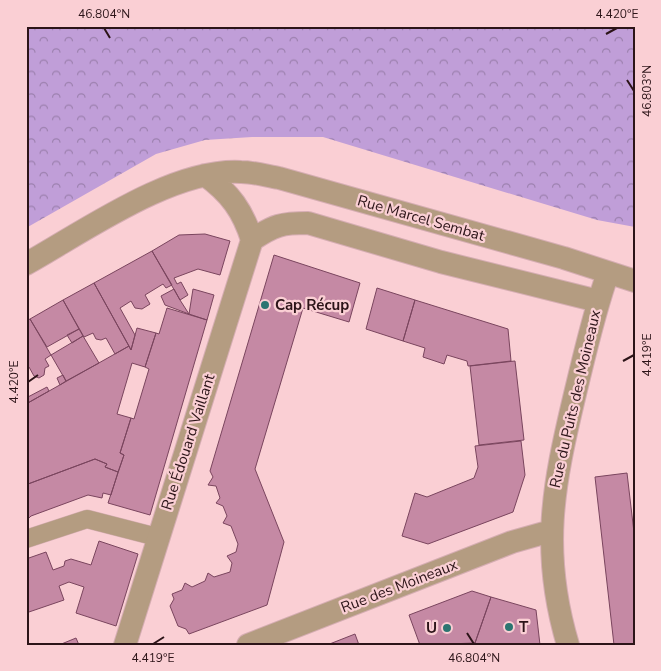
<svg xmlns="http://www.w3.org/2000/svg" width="661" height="671" font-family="'Nunito Sans',sans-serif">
<defs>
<pattern id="forest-crowns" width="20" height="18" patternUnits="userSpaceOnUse" patternTransform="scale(1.25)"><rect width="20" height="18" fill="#c09ed8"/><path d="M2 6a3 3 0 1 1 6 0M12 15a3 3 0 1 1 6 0" fill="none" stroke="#9c80ae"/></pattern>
</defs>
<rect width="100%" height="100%" fill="#facfd4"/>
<path fill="url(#forest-crowns)" d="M26,26H635V227L597,220L323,137H252L205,140L156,154L26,228Z"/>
<path fill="#c589a4" stroke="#7a455e" d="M205,234L230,241L220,275L198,269L174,278L177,284L181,282L188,295L180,300L152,251L179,235Z
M152,251L172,285L166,288L163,284L145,295L150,304L142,309L135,308L131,301L120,308L135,335L131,350L94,283Z
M274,255L360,283L349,322L303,308L255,469L284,542L267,605L189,634L186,629L178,626L170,606L174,599L172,594L182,590L185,583L192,587L205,581L208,573L214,577L230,572L232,563L227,556L236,552L238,544L231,526L223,523L227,516L223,506L216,503L220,498L216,486L208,485L213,477L210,471Z
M94,283L129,346L115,354L106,338L101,340L96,339L93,333L84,337L63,300Z
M377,288L415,300L403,341L366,329Z
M174,289L180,300L189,314L165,305L161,296Z
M193,289L214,295L207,320L189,314Z
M63,300L79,329L47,347L30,319Z
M415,300L508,329L511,361L468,366L467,361L447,355L444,364L423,357L425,348L403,341Z
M167,308L207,320L150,515L108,503L124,455L120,453L131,418L134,419L149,369L145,367L156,333L159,334Z
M30,319L51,355L45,359L49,366L45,368L44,375L39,378L34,376L29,367L26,369V321Z
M137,328L156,333L145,367L132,363L117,414L131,418L120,453L124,455L118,472L105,467L107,464L95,459L28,484L26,480V404L129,346L131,350Z
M79,329L83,336L72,343L67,335Z
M83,336L99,363L66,381L51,355Z
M515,361L524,440L479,445L470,366Z
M63,375L66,381L60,385L57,378Z
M47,387L49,391L26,404V398Z
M521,441L525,475L513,512L428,544L402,536L415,493L427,497L474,478L478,467L475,446Z
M95,459L107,464L105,467L118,472L111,495L103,493L102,498L88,495L31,516L26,521V480L28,484Z
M627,473L635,541V645H614L595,477Z
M99,541L138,554L116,626L76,613L84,587L69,582L59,586L64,600L26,613V559L46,552L53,570L64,566L65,561L71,559L91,565Z
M472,591L491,597L475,643L420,645L409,615Z
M491,597L536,610L540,645H481L475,643Z
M355,634L359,645H327Z
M76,638L79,645H59Z"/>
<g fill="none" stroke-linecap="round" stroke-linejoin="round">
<defs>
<path id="pedestrian" d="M26,539L87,519L157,537"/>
<path id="minor" d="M205,175C230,193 243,211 252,240
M252,240C274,225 282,223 308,223L441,262L598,301
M26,264C85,231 173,168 241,172C254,172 267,176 279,178L564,258L635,281
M125,645L252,240
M248,645L512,542L551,531
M568,645C540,551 553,486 575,394C585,353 594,312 608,273"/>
</defs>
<use href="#pedestrian" stroke="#d5adb2" stroke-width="19"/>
<use href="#minor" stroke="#d5adb2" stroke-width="24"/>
<use href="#pedestrian" stroke="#b49c81" stroke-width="18"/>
<use href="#minor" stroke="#b49c81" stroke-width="22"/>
</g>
<path fill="none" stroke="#2c1418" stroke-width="2" d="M104,28L110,38M606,34L617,28M627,80L634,91M623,361L634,355M28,382L38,375M467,633L474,644M153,644L164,637"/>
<g fill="#2c7571" stroke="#facfd4" stroke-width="2">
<circle cx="265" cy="305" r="5"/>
<circle cx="509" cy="627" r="5"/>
<circle cx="447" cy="628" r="5"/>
</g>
<g text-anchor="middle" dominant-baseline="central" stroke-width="4.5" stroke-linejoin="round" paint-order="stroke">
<g font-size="15" fill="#2c1418" stroke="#facfd4">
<text transform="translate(421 218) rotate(16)">Rue Marcel Sembat</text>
<text transform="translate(575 399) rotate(-77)">Rue du Puits des Moineaux</text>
<text transform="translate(188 442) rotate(-72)">Rue Édouard Vaillant</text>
<text transform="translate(399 586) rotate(-21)">Rue des Moineaux</text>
</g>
<g font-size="15" font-weight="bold" fill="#2c1418" stroke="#facfd4" text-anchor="start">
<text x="275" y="305">Cap Récup</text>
<text x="519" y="627">T</text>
<text x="437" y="628" text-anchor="end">U</text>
</g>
</g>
<rect width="661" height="671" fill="none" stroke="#facfd4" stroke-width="55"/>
<rect x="28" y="28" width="606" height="616" fill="none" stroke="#2c1418" stroke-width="2"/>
<g font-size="12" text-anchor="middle" fill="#2c1418">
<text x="104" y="18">46.804°N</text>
<text x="617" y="18">4.420°E</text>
<text transform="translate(647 91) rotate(-90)" y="4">46.803°N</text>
<text transform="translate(647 355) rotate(-90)" y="4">4.419°E</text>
<text transform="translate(14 382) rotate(-90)" y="4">4.420°E</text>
<text x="153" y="662">4.419°E</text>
<text x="474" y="662">46.804°N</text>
</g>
</svg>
